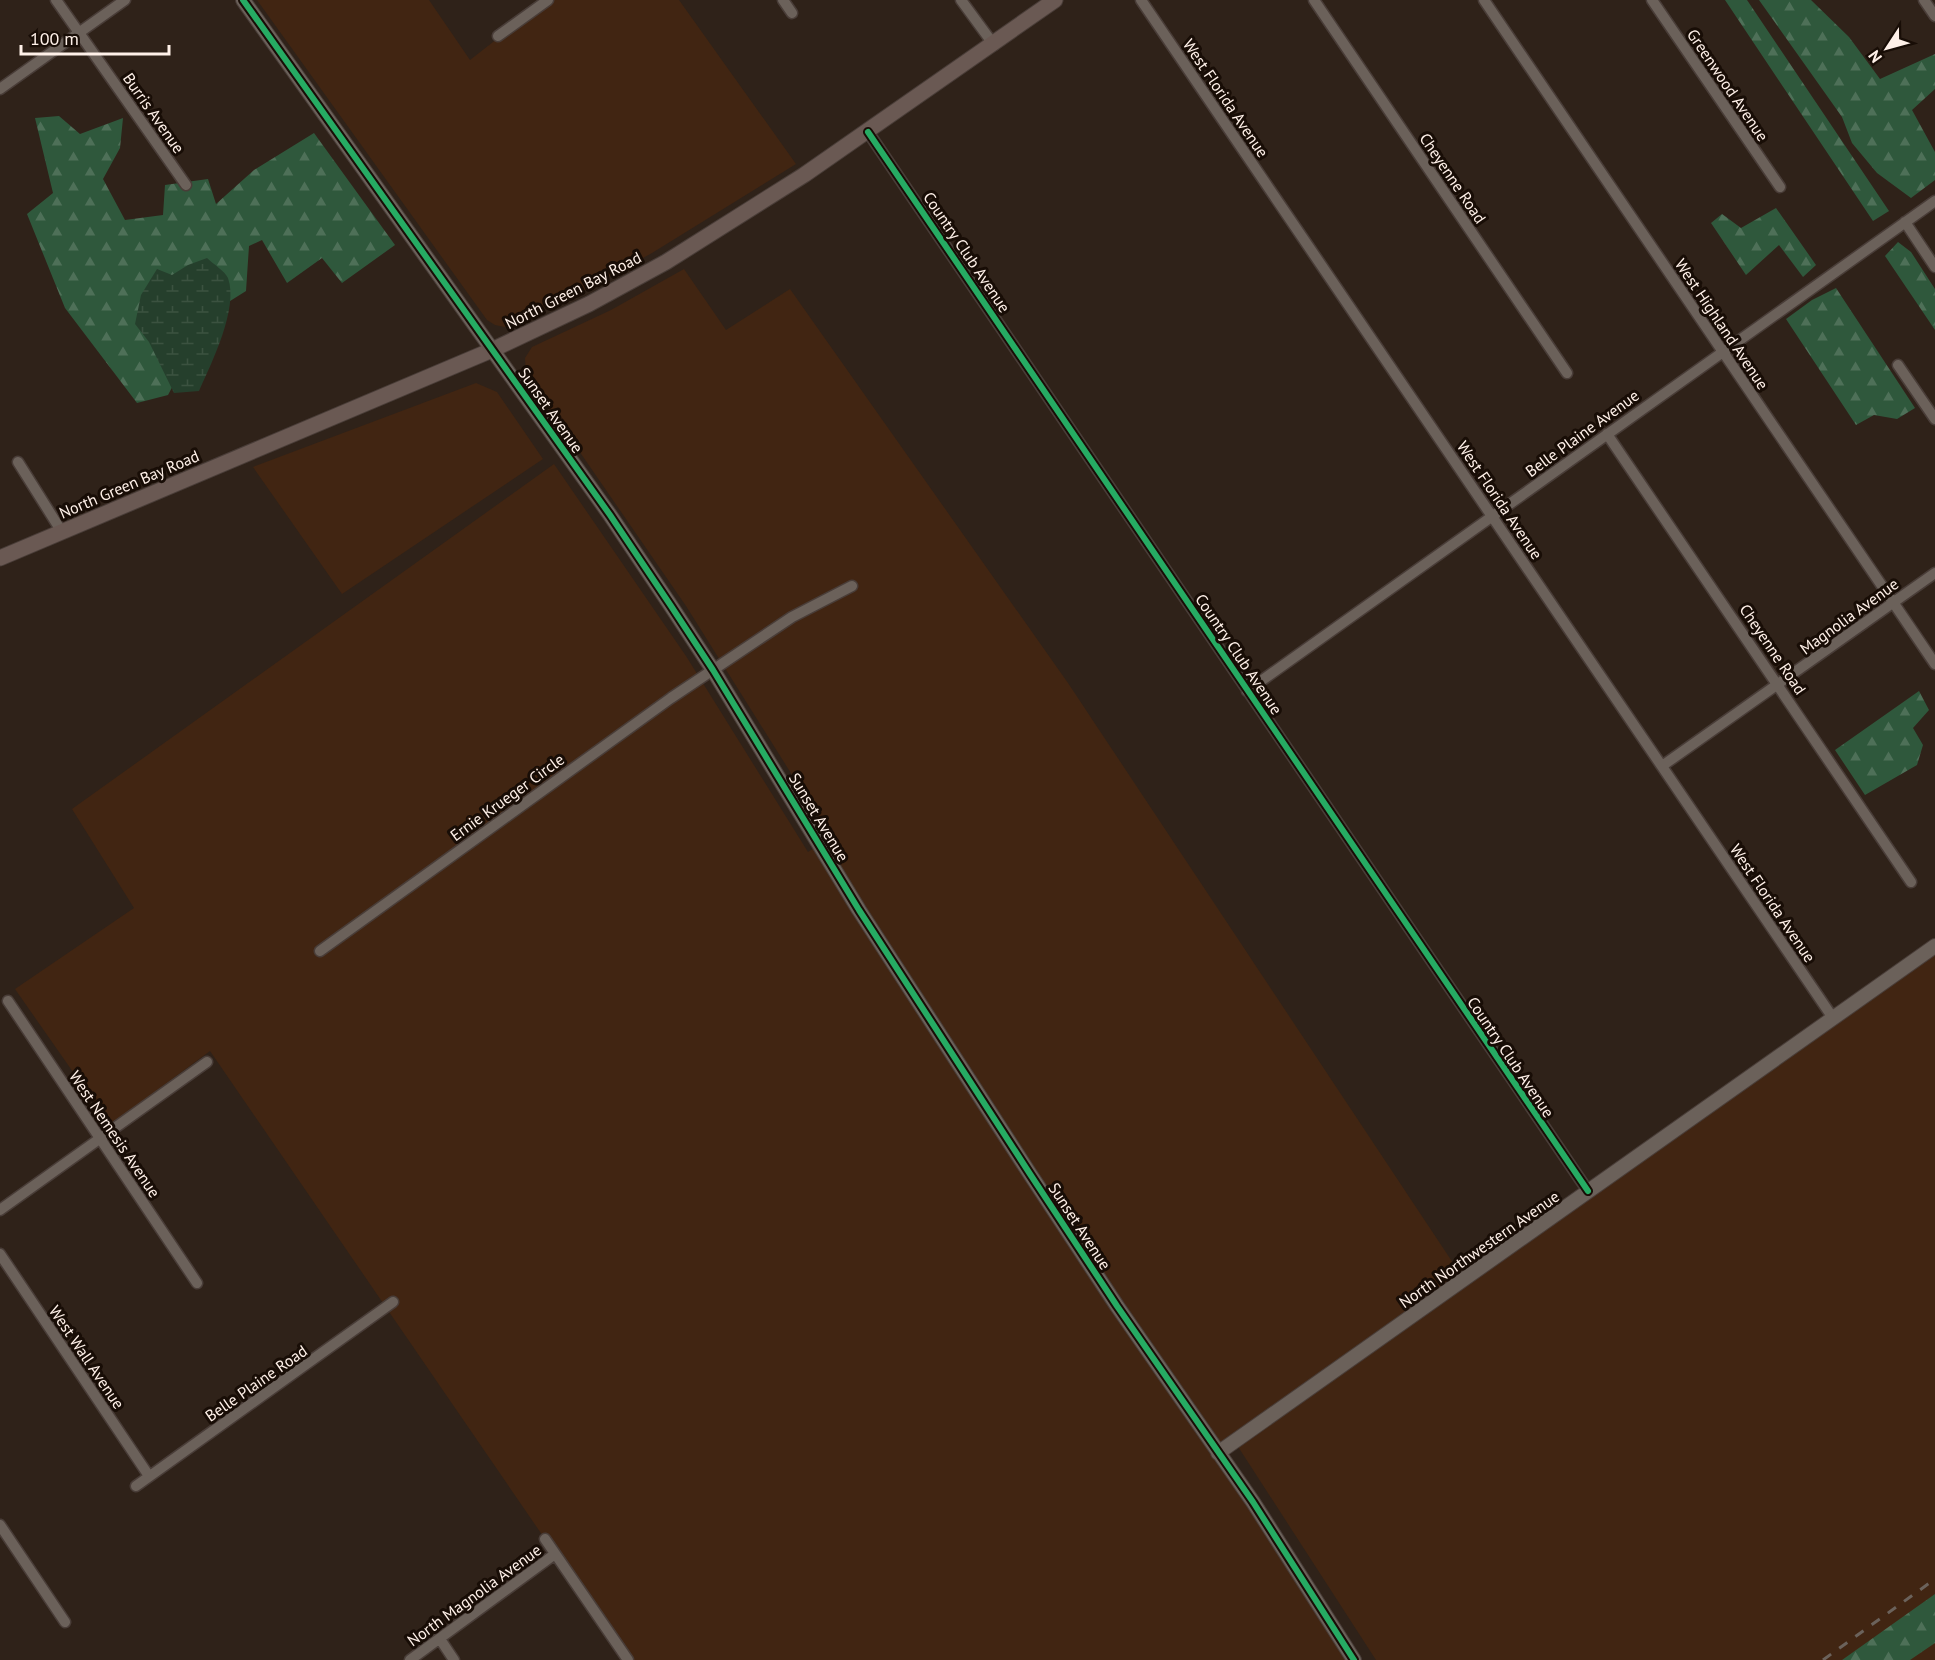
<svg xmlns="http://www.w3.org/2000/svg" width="1935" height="1660" font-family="'PT Sans',sans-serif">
<defs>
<pattern id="forest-firs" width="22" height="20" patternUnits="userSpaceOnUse" patternTransform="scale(1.5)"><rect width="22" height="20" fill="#2f583c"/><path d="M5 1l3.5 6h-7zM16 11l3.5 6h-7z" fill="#4e7058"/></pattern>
<pattern id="wetland-marsh" width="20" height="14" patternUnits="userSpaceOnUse" patternTransform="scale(1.5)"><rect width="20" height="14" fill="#253f2c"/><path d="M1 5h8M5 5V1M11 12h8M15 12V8" fill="none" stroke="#3b5240"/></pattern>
</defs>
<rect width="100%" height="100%" fill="#2f2219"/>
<path fill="#412512" d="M257,0H429L470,60L547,0H679L796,164L652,253L585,290L505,327L495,325L487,320Z
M684,269L726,330L790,289L1068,683L1463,1278L1935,942V1660H1376L1235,1442L1219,1453L1359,1660H628L210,1051L110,1125L15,989L134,908L72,809L554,464L686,656L808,852L831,837L686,606L526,374L525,358L532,347L611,310Z
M476,383L497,392L543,459L342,594L253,467Z"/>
<path fill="url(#forest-firs)" d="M1725,0H1747L1889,211L1873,221Z
M1759,0H1811L1849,37L1880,79L1935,54V89L1912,110L1935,152V180L1911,198L1877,173L1852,143L1842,117Z
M59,116L80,134L123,118L120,148L103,179L125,220L163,215L165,185L208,179L216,204L254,170L314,133L395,245L342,283L322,258L287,283L262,240L249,246L246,291L211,313L168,395L137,403L65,308L27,214L53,193L35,118Z
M1776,208L1816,265L1803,277L1779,245L1746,275L1711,223L1722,214L1741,228Z
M1898,242L1911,252L1935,289V330L1885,256Z
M1836,288L1915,408L1897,419L1874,415L1856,425L1786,319L1812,300Z
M1919,691L1929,710L1913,728L1923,745L1917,765L1865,795L1835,750Z
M1935,1594V1643L1910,1660H1842Z"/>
<path fill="url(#wetland-marsh)" d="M207,258C213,264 225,271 228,278C239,308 211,364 199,391L174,393L149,342L135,324L141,295L157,269L172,275L188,265Z"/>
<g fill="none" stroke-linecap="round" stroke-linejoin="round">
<defs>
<path id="street" d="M56,0L186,185
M783,0L792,13
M961,0L994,45
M1141,0L1833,1018
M1314,0L1567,373
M1484,0L1935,664
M1652,0L1780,187
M1924,0L1935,16
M498,36L548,0
M0,89L125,0
M868,132L1588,1191
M1905,222L1935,267
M1898,365L1935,419
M1607,434L1911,882
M18,462L62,532
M1247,691L1935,201
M1662,766L1935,573
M320,951L671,698L792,617L852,586
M8,1001L197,1283
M0,1210L207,1062
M0,1254L149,1476
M136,1486L393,1302
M0,1525L65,1622
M545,1539L628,1660
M440,1639L454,1660
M410,1660L555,1554"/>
<path id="secondary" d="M243,0L610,515L671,606L713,670L859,910L1030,1174L1117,1306L1253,1502L1354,1660
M1218,1453L1935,946"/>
<path id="primary" d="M0,558L492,350L589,304L666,262L804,175L1055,0"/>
</defs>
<use href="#street" stroke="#493d38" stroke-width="13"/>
<use href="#secondary" stroke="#493d38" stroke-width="16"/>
<use href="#primary" stroke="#493d38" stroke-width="17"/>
<use href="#street" stroke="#6b615a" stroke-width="10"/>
<use href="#secondary" stroke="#6b615a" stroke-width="14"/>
<use href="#primary" stroke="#6a5953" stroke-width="15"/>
<path stroke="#6b625b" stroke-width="3" stroke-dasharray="10 10" stroke-linecap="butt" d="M1823,1660L1935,1579"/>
<defs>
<path id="cycleway" d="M243,0L610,515L671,606L713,670L859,910L1030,1174L1117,1306L1253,1502L1354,1660
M868,132L1588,1191"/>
</defs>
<use href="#cycleway" stroke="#180d06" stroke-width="10"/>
<use href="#cycleway" stroke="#26ab63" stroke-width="6"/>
</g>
<g text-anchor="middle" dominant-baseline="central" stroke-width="6" stroke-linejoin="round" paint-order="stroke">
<g font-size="16" fill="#fff1e9" stroke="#180d06">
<text transform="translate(1728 85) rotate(56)">Greenwood Avenue</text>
<text transform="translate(1226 98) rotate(56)">West Florida Avenue</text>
<text transform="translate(154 113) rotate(55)">Burris Avenue</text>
<text transform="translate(1453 178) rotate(56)">Cheyenne Road</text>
<text transform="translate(967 252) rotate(56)">Country Club Avenue</text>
<text transform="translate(573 290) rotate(-27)">North Green Bay Road</text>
<text transform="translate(1722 324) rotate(56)">West Highland Avenue</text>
<text transform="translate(551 410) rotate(55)">Sunset Avenue</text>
<text transform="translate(1582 433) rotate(-36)">Belle Plaine Avenue</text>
<text transform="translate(129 484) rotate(-23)">North Green Bay Road</text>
<text transform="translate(1500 500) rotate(56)">West Florida Avenue</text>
<text transform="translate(1849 616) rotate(-36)">Magnolia Avenue</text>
<text transform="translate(1773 649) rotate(56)">Cheyenne Road</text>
<text transform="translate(1239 654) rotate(56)">Country Club Avenue</text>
<text transform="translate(507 797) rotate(-36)">Ernie Krueger Circle</text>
<text transform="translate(819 817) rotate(59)">Sunset Avenue</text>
<text transform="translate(1773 903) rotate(56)">West Florida Avenue</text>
<text transform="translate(1511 1057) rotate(56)">Country Club Avenue</text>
<text transform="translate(115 1134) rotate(56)">West Nemesis Avenue</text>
<text transform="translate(1080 1226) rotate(57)">Sunset Avenue</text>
<text transform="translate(1479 1249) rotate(-35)">North Northwestern Avenue</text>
<text transform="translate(87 1357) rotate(56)">West Wall Avenue</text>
<text transform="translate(256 1383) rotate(-35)">Belle Plaine Road</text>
<text transform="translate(474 1595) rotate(-36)">North Magnolia Avenue</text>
</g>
</g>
<g transform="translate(1887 48) rotate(234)" stroke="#180d06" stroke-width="4.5" paint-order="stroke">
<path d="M0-4.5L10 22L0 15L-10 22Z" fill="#fff1e9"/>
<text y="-9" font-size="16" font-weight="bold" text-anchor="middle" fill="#fff1e9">N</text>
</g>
<path d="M21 45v9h148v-9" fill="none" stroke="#fff1e9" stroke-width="3"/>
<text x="30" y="45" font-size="18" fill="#fff1e9" stroke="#180d06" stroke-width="4.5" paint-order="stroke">100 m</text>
</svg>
